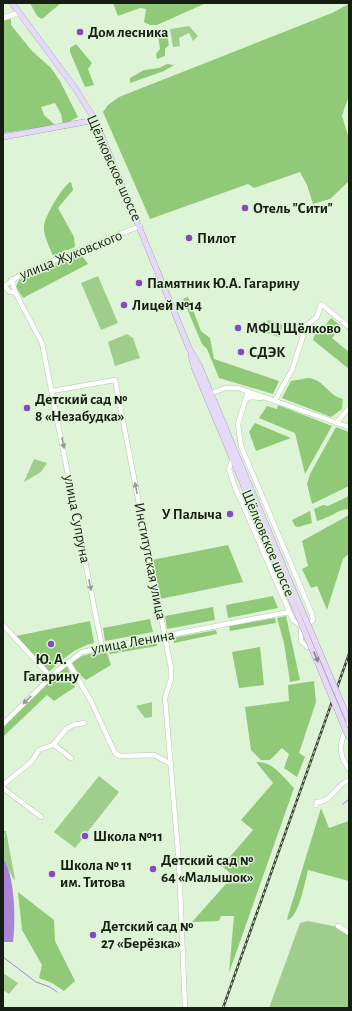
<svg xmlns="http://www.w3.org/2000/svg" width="352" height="1011" font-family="'Alegreya Sans',sans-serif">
<rect width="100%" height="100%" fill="#def4d6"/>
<path fill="#9fce8c" d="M189,26L198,36L193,41L189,33L179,38L180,46L173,47L170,29Z
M98,276L118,323L101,330L81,283Z
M268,320L283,325L279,337L264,332Z
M127,334L133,338L140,358L115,366L108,342Z
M34,459L47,463L41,472L24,482Z
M152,702V717L145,718L136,706Z
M99,776L119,792L75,848L54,832Z
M3,831H6L15,879L14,880L3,859V839L5,836Z
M349,915V1008H269L300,923L308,921L348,929Z
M3,973L18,983L9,994L3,990Z"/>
<path fill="#90c978" d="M30,3H61L42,19L37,16Z
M113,3H206L157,25H150L144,22L146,9L140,8L118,16Z
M349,4V95L342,116L349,139V181L330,199L313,204L307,185L300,172L254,188L248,184L150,219L103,112L108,105L119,97L332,13Z
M11,19V25L32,51L51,68L60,81L78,117L63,125L61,114L55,103L41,107L44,115L54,124L52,126L3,133V21Z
M166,31L169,45L165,49V56L157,59L156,54L160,49L158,36Z
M76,44L92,63L88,69L94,85L85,87L70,52V48Z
M167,64L174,65L164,71L130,83V78L144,70L159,68Z
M71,182L73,190L58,208L74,237L75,247L53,256C50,247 43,236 44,226C44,218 64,183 71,182Z
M80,253L88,264L23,298L16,287L19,280Z
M188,297L201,331L210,338L214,359L279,381L273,394L219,378L207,349L202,344L183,299Z
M331,318L341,326L332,338L349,352V369L313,340L316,331H321Z
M308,378C324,379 327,395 343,399L342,409L331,417L282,398L291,381Z
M278,405L332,426L305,474L295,433L259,418L267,406L277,409Z
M255,423L291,438L256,451L249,432Z
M336,427L349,432V486L312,504L307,484L310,474Z
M349,496V509C338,509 330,518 317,521L314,509L323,505L328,506Z
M310,511L312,523L298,527L295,526L292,520Z
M349,515V553L343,559L327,610L317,586L311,588L302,569L308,566L302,541Z
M228,545L243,582L160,599L152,560Z
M273,596L278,608L228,618L226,605Z
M213,607L215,620L167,629L165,616Z
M286,616L300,680L290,682L284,643L277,618Z
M275,618L276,623L230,631L229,626Z
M150,619L153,632L105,641L103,628Z
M90,621L94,643C75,647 63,659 49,672L16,636Z
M216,630L217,634L174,643L173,638Z
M156,642L157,646L110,654L109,650Z
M260,647L264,685L239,688L232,652Z
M106,650L111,665L86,680L79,674L72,663L82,656Z
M67,666L75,687L54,701L47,695L3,737V727L53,678Z
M314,681L316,702L299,753L305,757L297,777L284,768L289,754L282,748L270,760H261L251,750L245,707L289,701L288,685Z
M256,762C273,761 283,777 294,788L229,973L234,916H221L219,921L192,922L233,876L222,866L253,830L241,820L273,783Z
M321,808L329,828L349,821V881L308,870C305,882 299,916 288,920L287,919Z
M18,892L54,920L55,941L75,981L64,991L52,983L39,978L42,965L22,930Z"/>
<path fill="#aa84d7" d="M3,859C15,873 16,923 13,942H4L3,946Z"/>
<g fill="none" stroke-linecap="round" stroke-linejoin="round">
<path stroke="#aa84d7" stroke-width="1" d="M343,804L349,799
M3,957L36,982L50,987L57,992"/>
<defs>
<path id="minor" d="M3,18L18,13
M12,279L15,292L42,343L102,647
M4,286L10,292H15
M3,287L23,273L140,226
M52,391L115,380L171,668V679L165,698L179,864L185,1008
M209,394L225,388H238L349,427
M246,400L250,397L261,398
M275,400L292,370L302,339L307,325L317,317L321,304L349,327
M336,423L349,408
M232,460L229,469L235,487L293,620L301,626L308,625L313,620L312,614L241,446L238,424L248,391
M3,625L51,677
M301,626V641L307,647
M68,662L91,701L115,753L120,756L154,755L171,764
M349,722C341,738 336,753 349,769
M3,724L57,671L82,652L289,612
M53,744L71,758
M3,785L32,761L39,750L53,745L66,729L73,725L84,723
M3,788L41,817
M316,805L317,802C333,802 335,785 349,780
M338,926L349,933"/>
<path id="major" d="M12,3L75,88L95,120L189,348L199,365L289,580
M3,137L95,120
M191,355L194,367L284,582"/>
</defs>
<use href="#minor" stroke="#b4c9ac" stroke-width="5.5"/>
<use href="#major" stroke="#9287a3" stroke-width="6"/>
<use href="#minor" stroke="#fff" stroke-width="4.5"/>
<use href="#major" stroke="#e6d9f7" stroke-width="5.5"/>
<defs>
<path id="rail" d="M223,1008L349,654"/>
</defs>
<use href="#rail" stroke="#3b4537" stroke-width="2.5"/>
<use href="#rail" stroke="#def4d6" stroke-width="1" stroke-dasharray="3" stroke-linecap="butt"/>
<defs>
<path id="major-bridge" d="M289,580L349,721
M284,582L349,738"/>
</defs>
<use href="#major-bridge" stroke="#9287a3" stroke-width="6" stroke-linecap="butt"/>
<use href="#major-bridge" stroke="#e6d9f7" stroke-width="5.5"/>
</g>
<defs><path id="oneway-solid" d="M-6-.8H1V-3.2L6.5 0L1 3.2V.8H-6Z"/></defs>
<g fill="#969995">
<use href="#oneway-solid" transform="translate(63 443) rotate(79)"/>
<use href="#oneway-solid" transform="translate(136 488) rotate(-101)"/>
<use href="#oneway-solid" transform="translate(90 585) rotate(79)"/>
<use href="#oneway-solid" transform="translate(27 700) rotate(136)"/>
</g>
<use fill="#888490" href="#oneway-solid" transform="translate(316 657) rotate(67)"/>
<g fill="#864ac0" stroke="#def4d6" stroke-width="1.5">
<circle cx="80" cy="32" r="4"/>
<circle cx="245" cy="208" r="4"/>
<circle cx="189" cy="238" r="4"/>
<circle cx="139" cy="283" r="4"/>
<circle cx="124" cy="305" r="4"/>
<circle cx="238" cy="328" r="4"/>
<circle cx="241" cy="352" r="4"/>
<circle cx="27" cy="408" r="4"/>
<circle cx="230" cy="514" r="4"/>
<circle cx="51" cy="644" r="4"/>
<circle cx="85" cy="836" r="4"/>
<circle cx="153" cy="869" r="4"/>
<circle cx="52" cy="874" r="4"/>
<circle cx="93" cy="935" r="4"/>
</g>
<g text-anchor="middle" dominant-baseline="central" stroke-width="3" stroke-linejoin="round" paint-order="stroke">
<g font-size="15" font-weight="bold" fill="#161d13" stroke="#def4d6" text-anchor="start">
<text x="88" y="32">Дом лесника</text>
<text x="253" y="208">Отель "Сити"</text>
<text x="197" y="238">Пилот</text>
<text x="147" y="283">Памятник Ю.А. Гагарину</text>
<text x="132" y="305">Лицей №14</text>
<text x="246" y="328">МФЦ Щёлково</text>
<text x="249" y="352">СДЭК</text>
<text x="35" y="399">Детский сад №<tspan x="35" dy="17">8 «Незабудка»</tspan></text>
<text x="222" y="514" text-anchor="end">У Палыча</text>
<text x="51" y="659" text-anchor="middle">Ю. А.<tspan x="51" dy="17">Гагарину</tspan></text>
<text x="93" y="836">Школа №11</text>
<text x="161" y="860">Детский сад №<tspan x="161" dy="17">64 «Малышок»</tspan></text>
<text x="60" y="865">Школа № 11<tspan x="60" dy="17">им. Титова</tspan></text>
<text x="101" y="926">Детский сад №<tspan x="101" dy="17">27 «Берёзка»</tspan></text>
</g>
<g font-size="15" fill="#161d13" stroke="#def4d6">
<text transform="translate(114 168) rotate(66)">Щёлковское шоссе</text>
<text transform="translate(71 255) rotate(-22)">улица Жуковского</text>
<text transform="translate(77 519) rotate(79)">улица Супруна</text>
<text transform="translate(268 543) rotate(67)">Щёлковское шоссе</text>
<text transform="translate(150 561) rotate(79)">Институтская улица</text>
<text transform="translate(133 642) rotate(-10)">улица Ленина</text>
</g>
</g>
<rect width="352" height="1011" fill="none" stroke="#161d13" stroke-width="8"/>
</svg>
